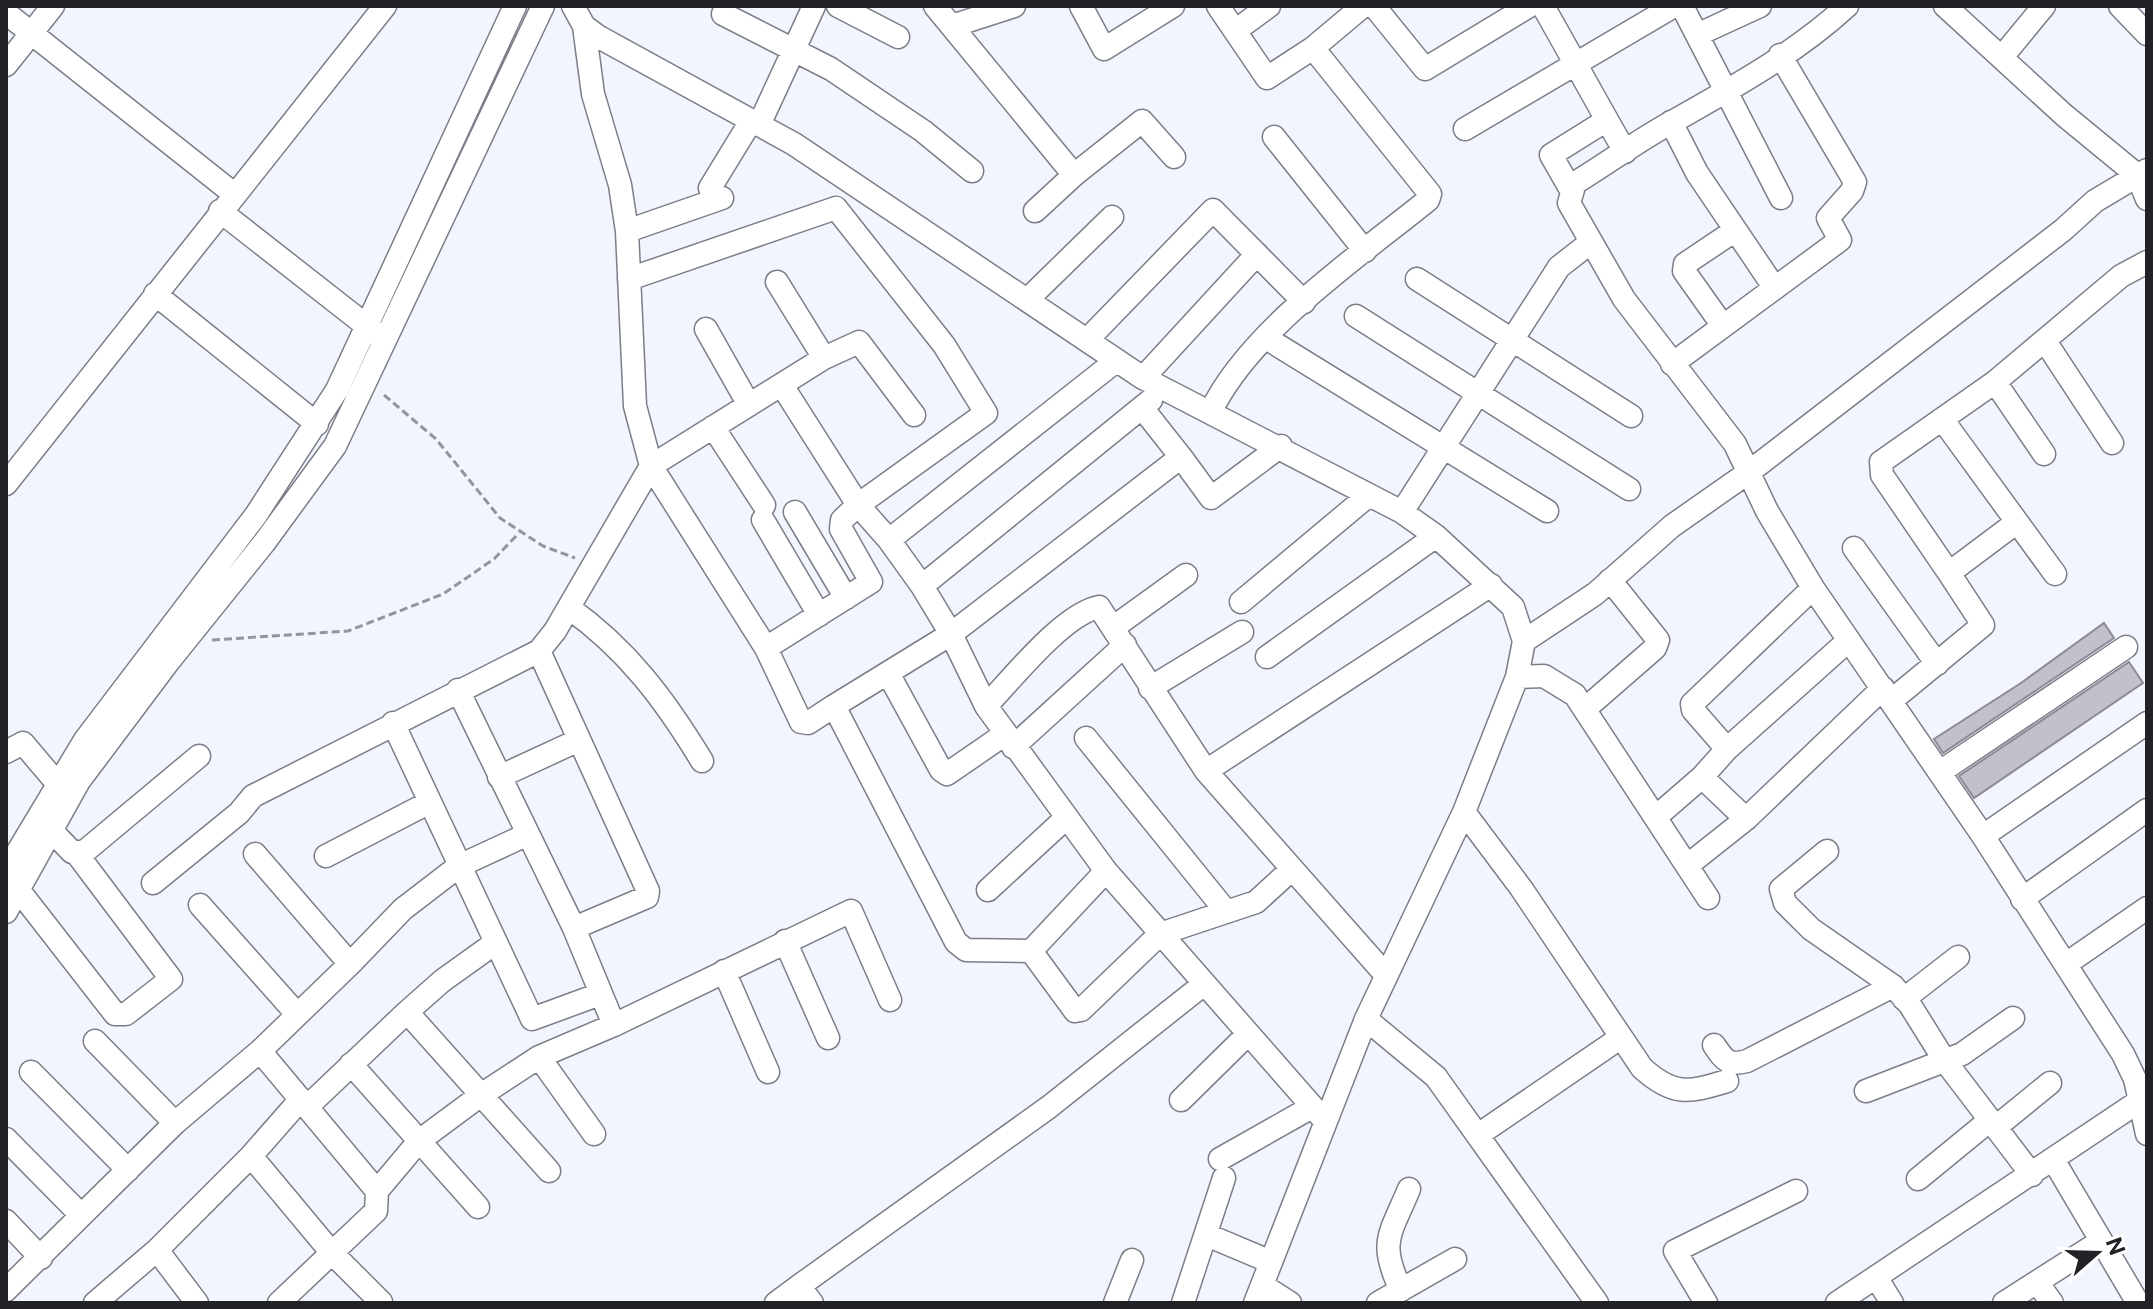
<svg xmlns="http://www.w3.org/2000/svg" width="2153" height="1309" font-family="'Public Sans',sans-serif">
<rect width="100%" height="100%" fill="#f3f5fe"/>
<path fill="#c2c0cb" stroke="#8c8a94" stroke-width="2" d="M2104,623L2114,638L1943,753L1934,739L2021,683Z
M2129,662L2143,683L1974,798L1959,776Z"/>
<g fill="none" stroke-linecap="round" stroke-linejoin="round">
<defs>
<path id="minor" d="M573,6L584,26L599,37L794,144L1143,378L1402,512L1436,536L1513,607L1524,641L1517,677L1464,812L1366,1019L1255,1303
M838,6L898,37
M935,6L1074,175L1035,211
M1081,6L1104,49L1173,6
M1374,6L1425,69L1529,6
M1543,6L1625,152
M1682,6L1781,198
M1847,6C1796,53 1734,87 1674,121C1640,139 1608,163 1575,183L1569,203L1624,299L1735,444L1767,511L1813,588L1983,836L2123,1054L2135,1079L2147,1134
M1945,6L2064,115L2137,175L2147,199
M2120,6L2147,34
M6,13L234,194
M723,14L831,69L923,131L972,171
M952,26L1014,6
M1235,31L1269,6
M1699,34L1760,6
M1313,48L1363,6
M2002,57L2044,6
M6,65L53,6
M1671,122L1697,173L1774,287
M759,125L814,6
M1465,129L1674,6
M1274,137L1365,251
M1074,175L1142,121L1174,157
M710,188L751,121
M1571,190L1551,155L1607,120
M220,211L377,334
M627,231L722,198
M629,279L836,208L944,345L986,413L858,505L889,540L1116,361
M1417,279L1631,416
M777,282L824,358
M155,294L317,424
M1028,299L1112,217
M1356,316L1629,489
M1723,326L1684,271L1685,264L1734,231
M706,329L749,405
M1266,338L1547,511
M1087,340L1213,210L1304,302
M2045,341L2112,443
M1672,364L1840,240L1828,218L1852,191L1855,182L1780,55
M1143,378L1257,254
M1995,382L2044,454
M1211,411C1250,330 1359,256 1428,200L1430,194L1313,48L1267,78L1218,6
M1942,419L2055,574
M713,427L764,505
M1181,457L1211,498L1281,446
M6,484L385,6
M795,512L846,598
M1402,512L1559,267L1591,242
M763,520L819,615
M889,540L922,586L951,634L1181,457L1143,409
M1854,548L1937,664
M1949,573L1882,475L1881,462L1995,382L2121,276L2147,262
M922,586L1151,400
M1241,602L1369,495
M569,608C627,649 665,700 702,761
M1114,627L1186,575
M1524,641L1595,594L1672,526L1749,472L2063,230L2095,201L2147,170
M766,648L871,582L841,529L842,520L858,505L783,387
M539,651L648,891L647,897L574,928
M1267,657L1436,536
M889,675L941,770L947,774L1005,734
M1517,677L1544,676L1575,695L1708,898
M1150,688L1242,632
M1892,700L1983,625L1949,573L2017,522
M1593,702L1655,648L1658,640L1610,580
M834,706L808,723L801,722L766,648L651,466L824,358L859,342L914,415
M986,706L951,634L834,706L956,942L966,950L1031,951L1075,1011L1081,1010L1160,934L1256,902L1291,870
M393,723L532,1019L600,994
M1086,738L1225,910
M1013,747L1125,645
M1727,749L1849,640
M6,752L23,743L56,782
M1206,771L1491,585
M1940,772L2126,647
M499,777L579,740
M1464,812L1521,888L1642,1068C1673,1096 1688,1093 1727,1081
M1657,816L1702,777
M1746,819L1702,777L1727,749L1693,710L1692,704L1813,588
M49,828L72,852H84L199,756
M1983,836L2147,723
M1827,851L1781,889L1785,903L1811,929L1893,986L1910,1005L1945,1061L2032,1175
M255,854L350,964L260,1051
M326,856L430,802
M1688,865L1746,819L1883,688
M6,871L85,740L256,515L337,390L515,6
M153,883L239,813L253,796L539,651L555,631L651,466L635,406L627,231L620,185L593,94L584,26
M17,888L115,1014H126L171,979L77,854
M988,890L1066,818
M2022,899L2147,810
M200,905L296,1013
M6,912L79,781L169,661L264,543L335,446L543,6
M785,941L828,1038
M1031,951L1106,871
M350,964L403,909L459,866L526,835
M2066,964L2147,908
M724,971L768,1072
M1904,999L1958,957
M407,1012L442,981L495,943
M1366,1019L1436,1077L1597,1303
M614,1025L851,911L890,1000
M95,1041L175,1123
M1714,1045C1725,1061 1728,1066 1747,1061L1893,986
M539,1057L594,1134
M351,1064L478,1207
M31,1072L128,1170
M1866,1091L1962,1054L2013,1018
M1181,1100L1248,1034
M308,1106L407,1012L549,1171
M1325,1121L1106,871L986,706C1012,679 1063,614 1099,607L1206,771L1385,974
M1996,1127L2050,1083
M1478,1135L1620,1038
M6,1139L81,1215
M251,1156L332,1253L381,1302
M1220,1159L1312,1107
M2054,1161L2138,1303
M1918,1179L1990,1120
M377,1191L419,1141L481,1095L539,1057L614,1025L574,928L458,690
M6,1221L41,1258
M1207,1235L1271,1262
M1876,1277L1892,1303
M2037,1282L2052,1303
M1262,1285L1290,1303
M799,1286L1049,1107L1204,984
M6,1290L175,1123L260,1051L377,1191L376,1211L279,1303
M1401,1290C1378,1242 1390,1235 1409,1189
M95,1303L157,1250
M197,1303L157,1250L251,1156L301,1099
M776,1303L799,1286L812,1303
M1115,1303L1132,1260
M1183,1303L1224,1178
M1378,1303L1455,1259
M1706,1303L1675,1251L1796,1191
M1837,1303L2147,1096
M2004,1303L2101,1241"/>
</defs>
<use href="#minor" stroke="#7b7e88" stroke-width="25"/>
<path stroke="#94959c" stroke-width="3" stroke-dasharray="8 4" stroke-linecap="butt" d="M384,395L436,439L500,518L543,546L575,558
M212,640L348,631L443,594L494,559L519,533"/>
<use href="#minor" stroke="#fff" stroke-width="22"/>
</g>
<rect width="2153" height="1309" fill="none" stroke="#212226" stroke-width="16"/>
<g transform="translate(2097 1253) rotate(70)" stroke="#ffffff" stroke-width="6" paint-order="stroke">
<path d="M0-6L14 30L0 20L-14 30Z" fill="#212226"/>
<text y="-12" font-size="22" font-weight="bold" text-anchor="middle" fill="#212226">N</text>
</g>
</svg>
